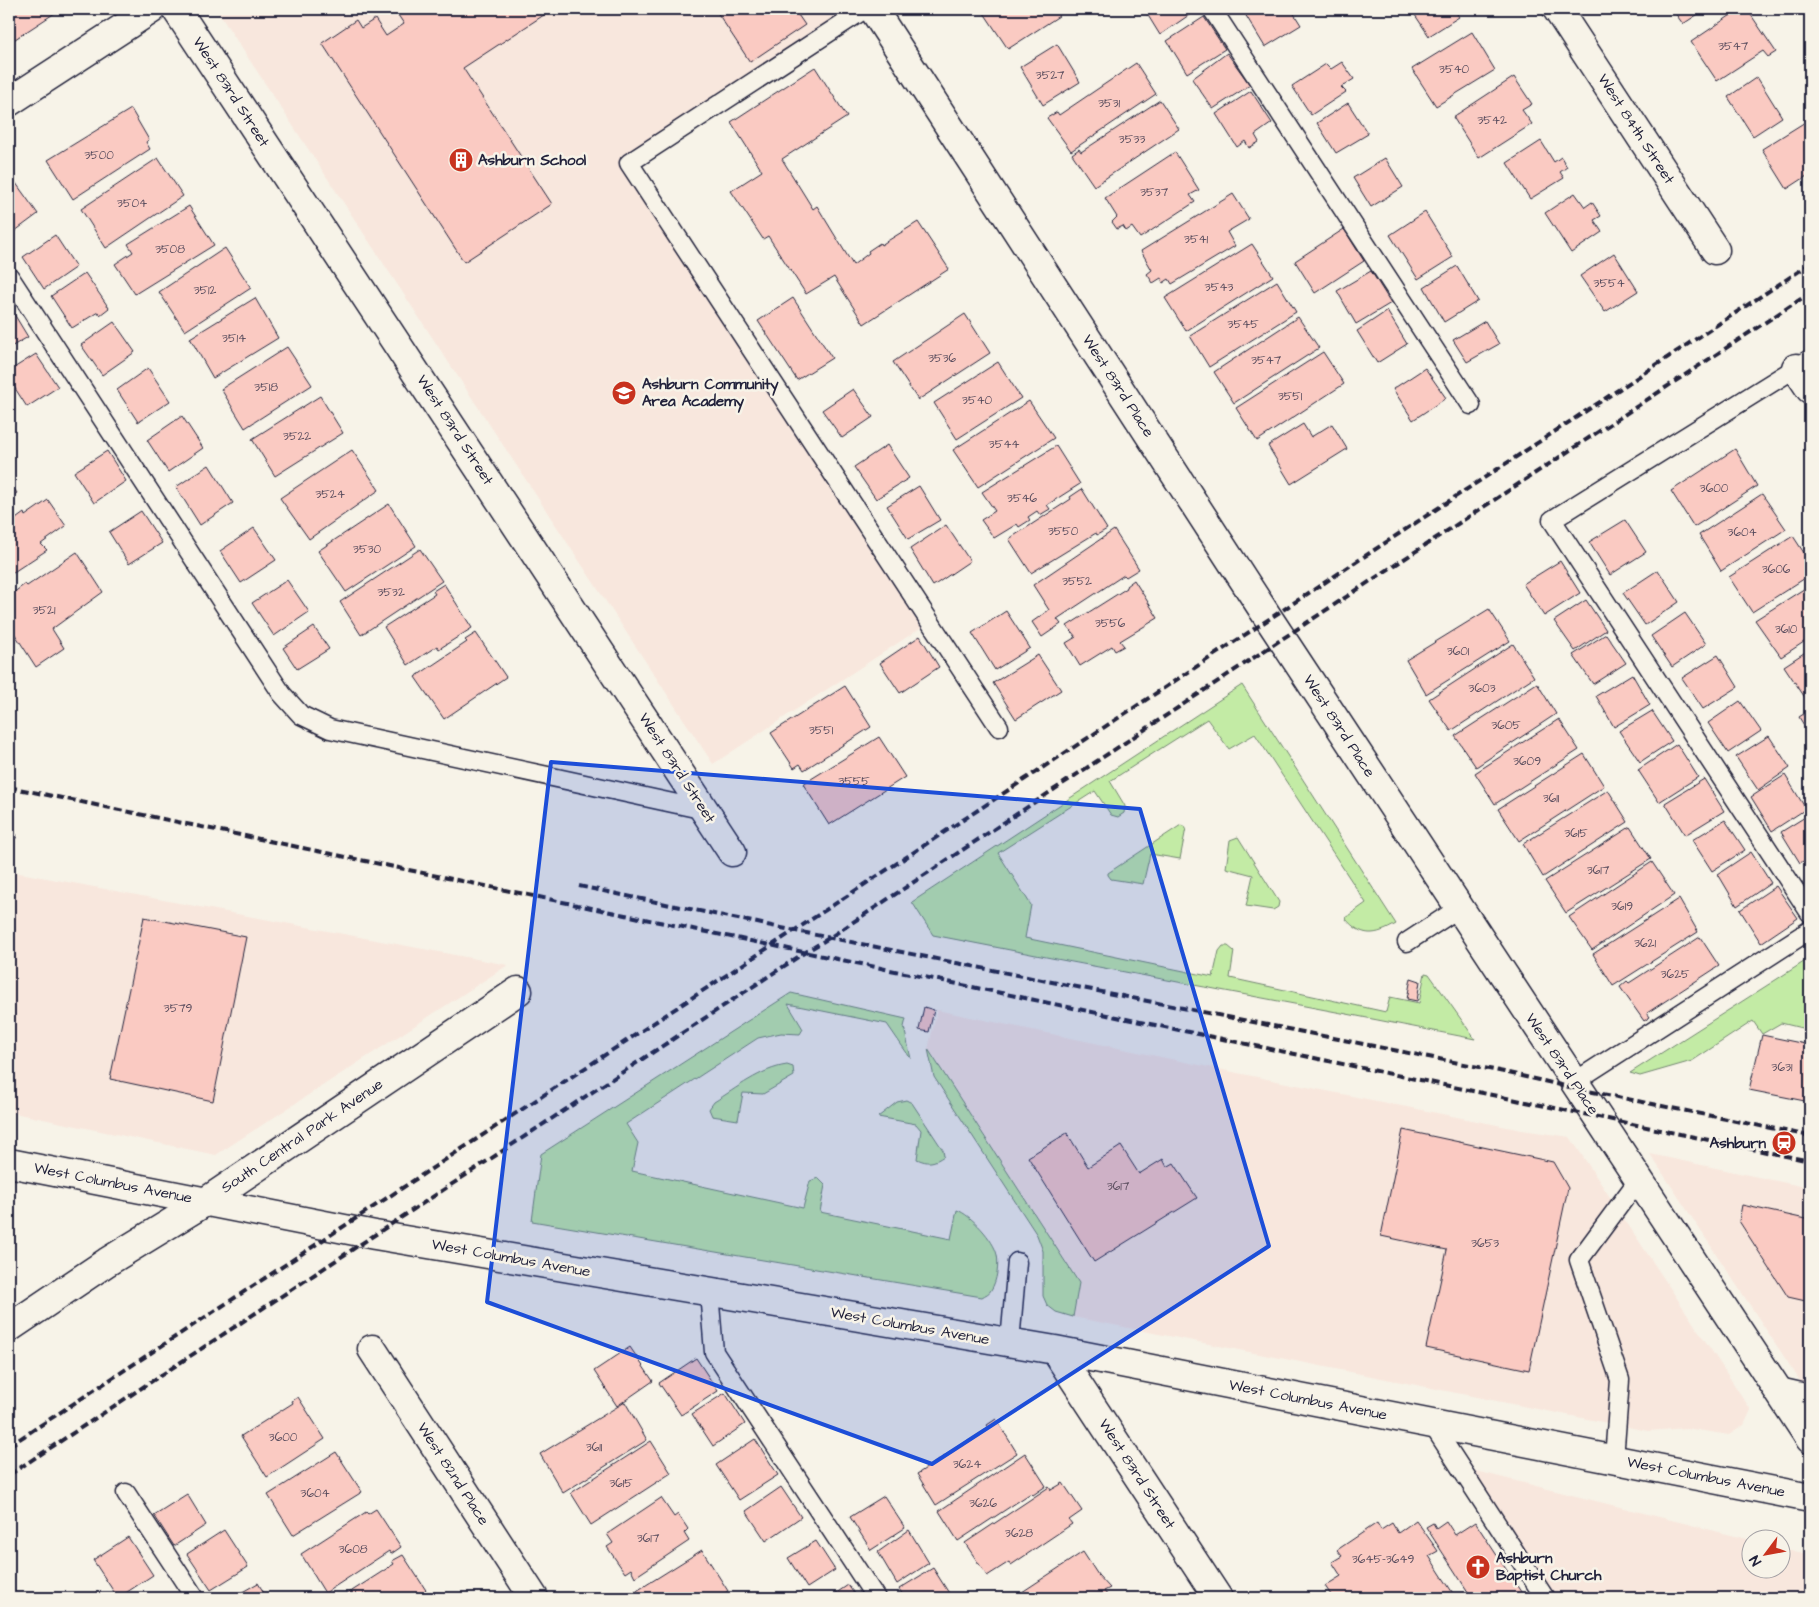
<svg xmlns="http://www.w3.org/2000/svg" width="1819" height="1607" font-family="'Architects Daughter',sans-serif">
<rect width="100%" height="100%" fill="#f7f3e8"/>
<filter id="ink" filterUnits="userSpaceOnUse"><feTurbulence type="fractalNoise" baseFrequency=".02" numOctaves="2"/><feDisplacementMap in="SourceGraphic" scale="10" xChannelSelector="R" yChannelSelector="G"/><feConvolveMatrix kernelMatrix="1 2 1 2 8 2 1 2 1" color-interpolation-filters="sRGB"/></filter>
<g filter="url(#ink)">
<path fill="#f8e7dd" d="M216,9H833L842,24L630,164L930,622L713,764Z
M9,871L110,890L508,965L216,1155L9,1112Z
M937,1010L1252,1076L1522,1130L1570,1137L1751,1410L1744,1425L1729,1435L1686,1428L1648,1431L1073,1317L1079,1283L928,1049Z
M1650,1154L1810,1188V1396Z
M1460,1467L1751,1540L1752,1570H1782V1548L1810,1555V1598H1545Z"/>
<path fill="#c3eba5" stroke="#728670" d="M1242,685L1396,924C1375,936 1362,938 1345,918L1366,903L1255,734L1229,749L1207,719L1110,781L1125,806L1124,813L1118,817L1111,815L1095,791L998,853L1031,905L1025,938L1213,977L1219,951L1223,946H1228L1234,951L1230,978L1386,1012L1390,997L1419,1003L1425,973L1429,974L1475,1039C1295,1003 1114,971 933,935L912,902Z
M1181,825L1186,828L1180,859L1150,854L1143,884L1111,879L1108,875V873Z
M1238,837L1279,902L1278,907L1273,910L1246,906L1253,875L1226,868L1230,840Z
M1810,958V1030L1781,1023L1762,1034L1753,1021L1692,1061L1640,1076L1630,1073Z
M791,993L906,1019L904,1027L911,1059L887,1024L788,1004L803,1029L800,1034L781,1033L758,1038L626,1124L638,1143L632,1171L803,1208L810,1181L818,1178L825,1185L820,1212L951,1239L957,1210C971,1215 994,1240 997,1255C999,1265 997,1281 991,1290C990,1293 985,1295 982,1297L532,1221L541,1154Z
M928,1049L1079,1283L1073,1317L1056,1312L1047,1305L1043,1296V1251L1037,1235L934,1077Z
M787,1065L793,1067L794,1076L763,1094L743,1093L738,1120L712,1116L709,1109L714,1102C737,1088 760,1069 787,1065Z
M906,1100L912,1103L943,1150L944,1156C934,1163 928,1164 917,1159L921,1130L916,1124L878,1117L897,1102Z"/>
<path fill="#facac2" stroke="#22223b" d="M9,9H61L9,43Z
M394,9H553L463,68L552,204L464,262L322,43L356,20L361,28L375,19L386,36L404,24Z
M715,9H794L805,25L750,62Z
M992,9H1053L1059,16L1008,49L984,13Z
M1144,9H1190L1192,13L1160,35Z
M1253,9H1291L1301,25L1265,47L1245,14Z
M1411,9H1454L1459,17L1429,36Z
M1672,9H1706L1683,24Z
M1740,9H1747L1776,52L1768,57L1763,51L1717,81L1691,42Z
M1204,17L1225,49L1187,73L1167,41Z
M1472,32L1495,70L1436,106L1412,69Z
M1057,44L1080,82L1043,105L1020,67Z
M1227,53L1250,85L1213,109L1192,79Z
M1342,62L1354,79L1341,87L1346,92L1311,115L1292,86L1326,64L1331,69Z
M1136,63L1156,94L1071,151L1047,118L1057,112L1059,115Z
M815,67L847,117L782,159L813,209L817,206L853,265L869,253L868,251L880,243L881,245L918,222L949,269L864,324L834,277L806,294L768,236L763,239L731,191L762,171L731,122Z
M1514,77L1532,104L1522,110L1532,124L1479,158L1453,117Z
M1757,77L1782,117L1753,136L1728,97Z
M1251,91L1272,123L1255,135L1259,142L1249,148L1245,141L1237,147L1216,114Z
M1160,100L1179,129L1094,186L1072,154L1079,149L1081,152Z
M1348,103L1368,134L1336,153L1317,123Z
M131,109L149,140L146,142L150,149L73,199L48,160Z
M1810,119V174L1787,189L1762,149Z
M1541,141L1554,162L1561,157L1567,167L1560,172L1564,178L1530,199L1507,163Z
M1175,152L1199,190L1190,195L1195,202L1140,238L1132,227L1126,231L1123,226L1117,229L1112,222L1117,217L1105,198Z
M158,158L183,196L106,248L81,209Z
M1385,158L1403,187L1371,207L1353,178Z
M13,179L38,214L11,234L9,231V182Z
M1575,193L1585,207L1592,202L1601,216L1594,220L1602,232L1571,253L1545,213Z
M1233,194L1249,219L1227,232L1235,246L1172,284L1169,279L1163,283L1161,278L1153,283L1147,274L1152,270L1141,251Z
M189,206L214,245L135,294L115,264L133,252L128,244Z
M1425,212L1453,257L1418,279L1390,235Z
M1344,229L1364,261L1315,293L1295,261Z
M55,235L76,267L44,289L23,257Z
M1252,244L1273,276L1186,331L1165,298Z
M225,248L251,288L185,331L159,292Z
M1614,253L1638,291L1605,312L1580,276Z
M1457,266L1478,301L1444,322L1424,287Z
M1371,271L1391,303L1356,324L1337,291Z
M85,273L109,308L100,315L98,312L72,328L51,296Z
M1277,281L1296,312L1209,367L1190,336Z
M255,298L278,338L213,378L190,338Z
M793,298L832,358L797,380L758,321Z
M11,309L28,337L9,348V311Z
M1387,311L1407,344L1377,363L1357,331Z
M965,314L990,353L918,400L893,362Z
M1298,317L1319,348L1234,403L1214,372Z
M1485,321L1499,344L1467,362L1453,340Z
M114,322L135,352L102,375L81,345Z
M287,347L312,385L245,428L221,389Z
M1323,352L1344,384L1257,441L1236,408Z
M36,354L58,387L27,407L9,379V371Z
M998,362L1021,398L957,439L934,403Z
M148,368L170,401L138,422L117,390Z
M1425,368L1446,398L1413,420L1393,389Z
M853,389L873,417L842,438L822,410Z
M320,396L343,433L275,476L252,439Z
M1029,401L1054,438L978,487L953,450Z
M182,416L203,448L168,472L147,440Z
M1303,424L1311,437L1332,424L1347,449L1291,484L1268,446Z
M887,445L909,478L876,499L854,467Z
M1056,446L1080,484L1047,505L1050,509L1040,515L1037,511L1028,517L1030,520L1019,527L1017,524L994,538L981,520L995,511L982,492Z
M1735,449L1757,486L1694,527L1671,491Z
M352,450L379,490L309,539L280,498Z
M107,451L126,481L94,503L74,472Z
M209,465L233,503L200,525L176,487Z
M9,482L17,493L11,497L13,501L9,504Z
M919,486L940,520L908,539L887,506Z
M1082,489L1107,529L1097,535L1096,533L1031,573L1009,539L1071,499L1070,497Z
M1762,494L1786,529L1721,571L1699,535Z
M48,500L66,526L41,544L47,550L9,575V524L24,513L25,516Z
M389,504L416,546L346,592L318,551Z
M141,511L162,543L129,564L109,532Z
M1625,520L1646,552L1610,575L1589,542Z
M946,525L970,561L933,586L910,549Z
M254,528L276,560L241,583L220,551Z
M1114,530L1139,569L1126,577L1124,575L1057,619L1061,624L1042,637L1032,622L1049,610L1033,585Z
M1793,536L1810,562V575L1752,612L1729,577Z
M420,549L442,581L361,635L340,602Z
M77,552L103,592L52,629L64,648L36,667L9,625V596L25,584L27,586Z
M1560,561L1580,593L1544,616L1523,584Z
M1658,570L1679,602L1645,625L1623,593Z
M287,580L309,612L274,636L252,603Z
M1134,580L1158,618L1120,641L1124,646L1115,651L1112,646L1080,666L1066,643L1076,637L1067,626L1127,588L1126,586Z
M444,584L472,628L439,649L437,646L408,665L384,627L435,594L433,591Z
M1810,585V638L1781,657L1755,620Z
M1586,600L1606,630L1575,651L1554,621Z
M1489,609L1510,641L1426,694L1406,660Z
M1006,611L1030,648L995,670L972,633Z
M1685,613L1706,644L1672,667L1651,636Z
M314,627L329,649L297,669L283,648Z
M476,633L506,677L444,719L415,677L467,642L465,640Z
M1606,634L1626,663L1593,684L1573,655Z
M920,636L939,667L900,693L880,663Z
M1513,644L1534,677L1451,731L1429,699Z
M1810,649V700L1808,702L1784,666Z
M1038,655L1061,690L1016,719L993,683Z
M1718,655L1738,687L1703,709L1682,678Z
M1632,674L1650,705L1614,727L1596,696Z
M1537,683L1556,714L1476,767L1455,736Z
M845,686L871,727L804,770L800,764L794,768L771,733Z
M1740,701L1761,731L1728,753L1708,723Z
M1810,710V735L1799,717Z
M1652,711L1672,741L1640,762L1619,731Z
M1559,719L1579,750L1495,804L1475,773Z
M1769,736L1790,768L1758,790L1736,757Z
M879,737L905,777L829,825L803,784Z
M1677,744L1698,777L1659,802L1638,770Z
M1584,754L1604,786L1519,841L1498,809Z
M1785,775L1806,809L1772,831L1751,797Z
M1704,779L1724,811L1685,835L1665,803Z
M1608,790L1628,822L1543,877L1523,844Z
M1810,814V857L1800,863L1781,832Z
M1725,820L1745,850L1712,871L1692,840Z
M1630,827L1651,859L1566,913L1545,881Z
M1751,852L1771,883L1737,906L1718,874Z
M1652,862L1674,895L1592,950L1569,917Z
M1776,886L1798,918L1761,943L1740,910Z
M1679,899L1698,932L1613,986L1593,954Z
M144,917L246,937L213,1101L110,1079Z
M1700,937L1719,966L1647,1013L1650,1017L1644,1021L1620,987L1627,981L1629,983Z
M1411,978L1420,981L1417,1001L1407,999Z
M924,1007L934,1010L929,1032L919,1030Z
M1762,1035L1810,1045V1102L1749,1090Z
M1403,1130L1553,1162L1568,1188L1529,1370L1426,1348L1447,1250L1381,1236Z
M1067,1133L1088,1167L1121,1146L1139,1174L1163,1159L1167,1167L1174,1163L1197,1198L1094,1262L1028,1157Z
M1742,1205L1810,1220V1302L1788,1297L1739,1221Z
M630,1347L653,1381L617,1406L594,1371Z
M696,1358L718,1391L681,1415L659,1383Z
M725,1393L745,1424L713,1446L692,1414Z
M298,1397L325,1439L267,1477L241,1436L293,1403L292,1401Z
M625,1402L647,1440L563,1493L540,1454Z
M996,1419L1017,1453L936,1505L917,1474L989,1428L987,1425Z
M755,1439L778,1475L739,1500L716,1465Z
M651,1441L671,1473L591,1525L571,1493Z
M336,1452L362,1492L293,1535L268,1495Z
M1025,1453L1046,1486L1033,1495L1031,1493L958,1541L939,1511Z
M1063,1483L1082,1511L1069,1520L1072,1524L1011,1565L1009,1562L987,1576L965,1543L1049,1487L1051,1490Z
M781,1487L801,1517L766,1541L746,1511Z
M187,1494L206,1525L174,1546L154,1515Z
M884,1496L905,1528L871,1550L850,1517Z
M661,1498L674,1517L678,1514L688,1529L684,1533L689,1541L635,1577L631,1569L625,1573L607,1547L613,1543L607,1534Z
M376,1509L401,1547L391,1554L389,1551L325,1593L301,1554L366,1512L368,1514Z
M1416,1520L1438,1551L1429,1556L1456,1598H1333L1325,1586L1341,1576L1332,1562L1342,1556L1337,1550L1377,1523L1381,1530L1392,1523L1398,1533Z
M1446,1521L1455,1535L1475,1522L1525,1598H1472L1426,1527L1433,1523L1436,1528Z
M224,1530L248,1567L211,1590L187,1554Z
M909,1530L929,1563L897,1584L878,1552Z
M128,1537L153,1575L118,1598L93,1560Z
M816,1541L835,1570L807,1588L788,1558Z
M702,1550L728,1591L717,1598H639L635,1592Z
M1083,1552L1098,1575L1110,1588L1104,1591L1107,1595L1102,1598H1013Z
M403,1555L431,1598H341L394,1564L392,1561Z
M933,1568L952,1598H905L899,1589Z
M258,1583L267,1598H232Z
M848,1585L857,1598H829Z"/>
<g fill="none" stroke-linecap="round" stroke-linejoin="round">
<defs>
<path id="lane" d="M865,9L629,163L999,727
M1212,9L1471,405
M9,276L282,694L301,715L330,729L705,810
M1810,359L1552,520L1810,913
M1407,942L1459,908
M1574,1082L1810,930
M709,1292L714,1352L876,1598
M1010,1342L1017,1262
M1775,1386L1810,1394
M1432,1424L1545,1598
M1614,1459L1620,1380L1579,1260L1639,1179
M126,1493L195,1598"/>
<path id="street" d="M176,9L732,852
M873,9L1269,619L1810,1439
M1557,9L1715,250
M9,102L152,9
M1796,368L1810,389
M9,1328L107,1262L205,1202L518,991
M372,1349L534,1598"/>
<path id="secondary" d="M9,1163L375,1235L1055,1350L1810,1498
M1055,1350L1218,1598"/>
</defs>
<use href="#lane" stroke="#22223b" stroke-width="21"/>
<use href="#street" stroke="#22223b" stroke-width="31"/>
<use href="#secondary" stroke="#22223b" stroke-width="31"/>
<use href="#lane" stroke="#f7f3e8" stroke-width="18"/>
<use href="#street" stroke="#f7f3e8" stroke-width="28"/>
<use href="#secondary" stroke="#f7f3e8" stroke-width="28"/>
<path stroke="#22223b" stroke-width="4" stroke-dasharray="8 4" stroke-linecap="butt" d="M9,787L1810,1161
M9,835L19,837
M579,886L796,931L1504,1072L1578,1089L1810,1136
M9,1446L1810,264
M9,1475L804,953L829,938L1282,639L1810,293"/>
</g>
</g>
<path fill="#1d4ed8" fill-opacity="0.2" stroke="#1d4ed8" stroke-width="4" stroke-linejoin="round" d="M551,762L1140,809L1269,1246L932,1464L487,1302Z"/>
<defs>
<symbol id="building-disc" viewBox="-11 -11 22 22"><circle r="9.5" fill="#c8321e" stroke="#f7f3e8"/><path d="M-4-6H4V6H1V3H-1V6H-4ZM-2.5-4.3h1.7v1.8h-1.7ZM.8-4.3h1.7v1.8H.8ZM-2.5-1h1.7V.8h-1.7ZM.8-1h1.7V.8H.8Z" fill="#fff"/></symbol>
<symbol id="school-disc" viewBox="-11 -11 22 22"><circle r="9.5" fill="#c8321e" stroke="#f7f3e8"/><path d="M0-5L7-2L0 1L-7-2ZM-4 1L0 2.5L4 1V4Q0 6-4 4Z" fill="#fff"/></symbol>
<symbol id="station-disc" viewBox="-11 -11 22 22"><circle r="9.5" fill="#c8321e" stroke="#f7f3e8"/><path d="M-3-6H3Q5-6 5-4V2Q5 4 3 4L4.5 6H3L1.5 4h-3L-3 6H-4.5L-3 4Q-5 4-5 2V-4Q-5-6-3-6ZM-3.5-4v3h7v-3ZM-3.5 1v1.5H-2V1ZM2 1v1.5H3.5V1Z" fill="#fff"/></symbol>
<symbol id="church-disc" viewBox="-11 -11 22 22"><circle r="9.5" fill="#c8321e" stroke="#f7f3e8"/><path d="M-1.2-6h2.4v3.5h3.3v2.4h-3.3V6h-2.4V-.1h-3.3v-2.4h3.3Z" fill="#fff"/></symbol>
</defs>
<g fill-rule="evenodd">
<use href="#building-disc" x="447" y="146" width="28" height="28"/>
<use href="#school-disc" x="610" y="379" width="28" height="28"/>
<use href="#station-disc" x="1770" y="1129" width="28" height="28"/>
<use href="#church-disc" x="1464" y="1553" width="28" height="28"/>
</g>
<g text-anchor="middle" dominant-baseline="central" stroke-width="5" stroke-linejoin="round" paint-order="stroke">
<g font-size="12" fill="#584c5d">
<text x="1733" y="46">3547</text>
<text x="1454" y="69">3540</text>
<text x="1050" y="75">3527</text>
<text x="1109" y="103">3531</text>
<text x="1492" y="120">3542</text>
<text x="1132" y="139">3533</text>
<text x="99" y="155">3500</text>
<text x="1154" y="192">3537</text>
<text x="132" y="203">3504</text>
<text x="1196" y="239">3541</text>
<text x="170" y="249">3508</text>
<text x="1609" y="283">3554</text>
<text x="1219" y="287">3543</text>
<text x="205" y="290">3512</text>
<text x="1243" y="324">3545</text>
<text x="234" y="338">3514</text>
<text x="942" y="358">3536</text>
<text x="1266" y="360">3547</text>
<text x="266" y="387">3518</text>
<text x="1290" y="396">3551</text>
<text x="977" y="400">3540</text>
<text x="297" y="436">3522</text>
<text x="1004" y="444">3544</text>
<text x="1714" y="488">3600</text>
<text x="330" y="494">3524</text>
<text x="1022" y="498">3546</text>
<text x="1063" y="531">3550</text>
<text x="1742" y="532">3604</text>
<text x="367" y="549">3530</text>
<text x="1776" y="569">3606</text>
<text x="1077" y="581">3552</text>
<text x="391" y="592">3532</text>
<text x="44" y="610">3521</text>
<text x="1110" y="623">3556</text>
<text x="1786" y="629">3610</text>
<text x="1458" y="651">3601</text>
<text x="1482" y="688">3603</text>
<text x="1506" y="725">3605</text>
<text x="821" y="730">3551</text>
<text x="1527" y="761">3609</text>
<text x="854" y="781">3555</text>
<text x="1551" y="798">3611</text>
<text x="1576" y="833">3615</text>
<text x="1598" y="870">3617</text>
<text x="1622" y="906">3619</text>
<text x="1645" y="943">3621</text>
<text x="1675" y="974">3625</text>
<text x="178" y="1008">3579</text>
<text x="1782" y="1067">3631</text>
<text x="1118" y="1186">3617</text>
<text x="1485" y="1243">3653</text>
<text x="283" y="1437">3600</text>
<text x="594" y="1447">3611</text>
<text x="967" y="1464">3624</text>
<text x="621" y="1483">3615</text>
<text x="315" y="1493">3604</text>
<text x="983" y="1503">3626</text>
<text x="1019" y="1533">3628</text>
<text x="648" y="1538">3617</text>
<text x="353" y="1549">3608</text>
<text x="1383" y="1559">3645-3649</text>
</g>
<g font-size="15" fill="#22223b" stroke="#f7f3e8">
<text transform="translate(231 92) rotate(57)">West 83rd Street</text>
<text transform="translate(1636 129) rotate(57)">West 84th Street</text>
<text transform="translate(1118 386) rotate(57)">West 83rd Place</text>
<text transform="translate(455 430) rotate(57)">West 83rd Street</text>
<text transform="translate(1339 726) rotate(57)">West 83rd Place</text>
<text transform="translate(677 768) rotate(57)">West 83rd Street</text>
<text transform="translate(1562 1064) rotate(56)">West 83rd Place</text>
<text transform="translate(302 1136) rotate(-34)">South Central Park Avenue</text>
<text transform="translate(113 1183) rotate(11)">West Columbus Avenue</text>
<text transform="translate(511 1258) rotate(10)">West Columbus Avenue</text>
<text transform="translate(910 1326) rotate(10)">West Columbus Avenue</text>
<text transform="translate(1308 1400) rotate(11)">West Columbus Avenue</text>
<text transform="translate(453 1474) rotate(57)">West 82nd Place</text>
<text transform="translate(1137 1474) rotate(57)">West 83rd Street</text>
<text transform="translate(1706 1477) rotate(11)">West Columbus Avenue</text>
</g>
<g font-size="15" font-weight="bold" fill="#22223b" stroke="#f7f3e8" text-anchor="start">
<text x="478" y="160">Ashburn School</text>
<text x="642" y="384">Ashburn Community<tspan x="642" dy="17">Area Academy</tspan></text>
<text x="1766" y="1143" text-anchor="end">Ashburn</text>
<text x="1496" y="1558">Ashburn<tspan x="1496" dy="17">Baptist Church</tspan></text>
</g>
</g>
<rect width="1819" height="1607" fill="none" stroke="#f7f3e8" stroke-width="30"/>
<rect x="15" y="15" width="1789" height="1577" fill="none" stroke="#22223b" stroke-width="2" filter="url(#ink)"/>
<g transform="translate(1766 1554) rotate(238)"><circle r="24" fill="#f7f3e8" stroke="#a29fa3"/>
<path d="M0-4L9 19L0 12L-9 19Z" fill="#c8321e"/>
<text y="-8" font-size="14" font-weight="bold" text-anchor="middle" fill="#22223b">N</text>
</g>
</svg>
